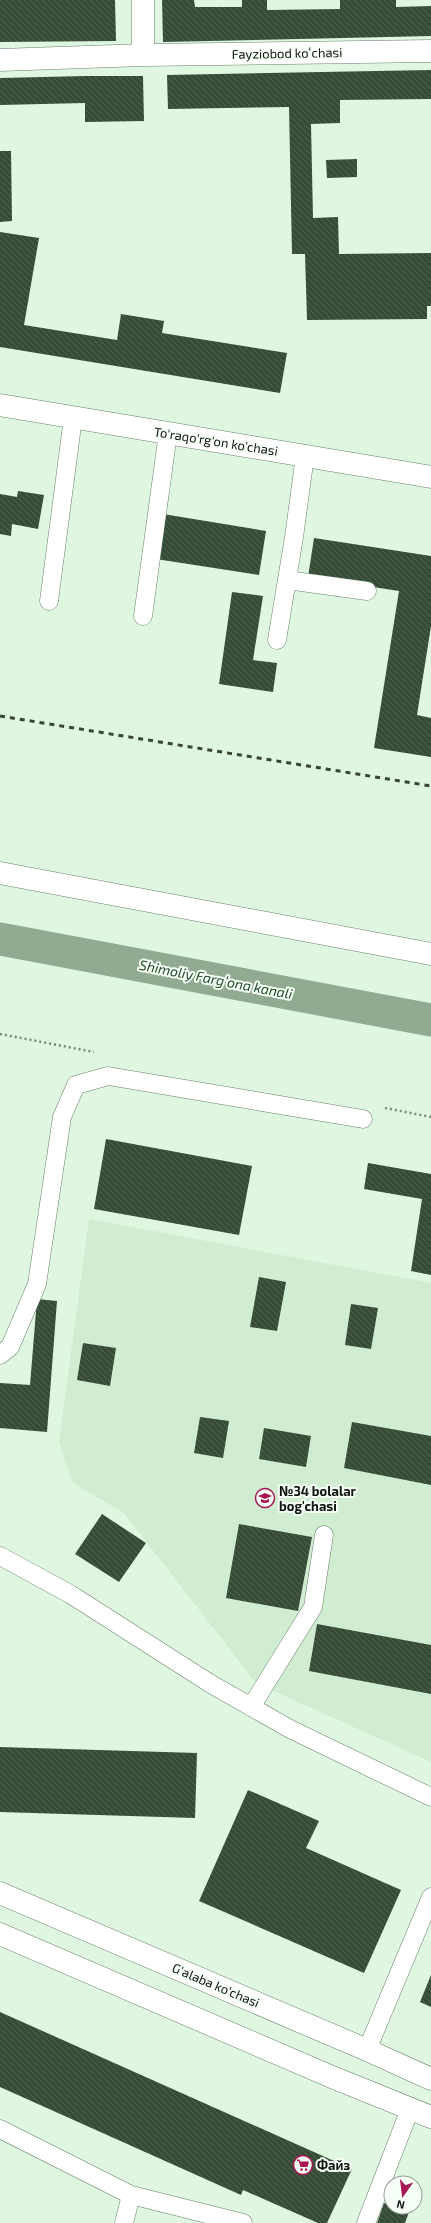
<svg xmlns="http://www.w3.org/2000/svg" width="431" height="2223" font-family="'Exo 2',sans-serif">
<defs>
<pattern id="building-back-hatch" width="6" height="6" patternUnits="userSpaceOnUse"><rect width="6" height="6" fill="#364c37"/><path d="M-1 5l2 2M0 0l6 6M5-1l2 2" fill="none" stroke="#506251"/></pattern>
</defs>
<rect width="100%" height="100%" fill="#dff6e0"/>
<path fill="#d0edd1" d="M89,1219L431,1283V1762L256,1683L124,1513L73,1483L59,1442Z"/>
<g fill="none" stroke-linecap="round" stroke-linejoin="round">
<path stroke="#91aa92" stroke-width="33" d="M0,939L431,1020"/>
</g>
<path fill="url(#building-back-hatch)" d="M0,0H115L116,41L0,42Z
M162,0H194L195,7H242V0H267V10L340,9V0H396V7L431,6V36L163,42Z
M431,70V99L340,100V123L311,124L313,218L338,217L339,254L431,253V306H427V319L307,320L305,254H292L289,107L168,109L167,75Z
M85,76H143L144,121L85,122V103L0,105V78Z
M0,151H11L12,221L0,222Z
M357,159V177L327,178L326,160Z
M0,232L39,238L24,325L117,340L121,314L164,321L162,333L287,353L280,393L0,347Z
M18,491L44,495L38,529L12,524L11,536L0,534V494L17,497Z
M163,514L266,531L259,575L156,559Z
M314,538L431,556V626L417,715L431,718V757L374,748L399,591L308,577Z
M232,592L263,596L253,660L277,663L273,692L219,684Z
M106,1139L252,1166L239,1235L94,1209Z
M368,1163L431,1174V1275L411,1271L422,1199L364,1189Z
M259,1277L286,1282L277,1331L250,1327Z
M37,1299L57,1301L47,1432L0,1428V1383L30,1385Z
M351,1304L378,1308L371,1349L345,1345Z
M83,1343L116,1348L110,1386L77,1380Z
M200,1417L229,1421L223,1458L194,1453Z
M352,1422L431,1436V1485L344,1468Z
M264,1428L311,1436L306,1467L259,1459Z
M102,1514L146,1543L119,1582L75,1554Z
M239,1524L312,1537L298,1611L226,1598Z
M317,1624L431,1645V1694L309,1671Z
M0,1747L197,1753L195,1818L0,1812Z
M248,1790L319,1821L306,1848L401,1890L364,1973L199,1901Z
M431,1975V2007L420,2002Z
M0,2012L352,2169L327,2223H318L243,2190L241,2195L0,2087Z
M384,2203L391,2205V2207L409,2212L405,2223H377Z"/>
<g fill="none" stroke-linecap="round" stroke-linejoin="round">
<defs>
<path id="service" d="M287,580L367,591
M49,601L73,418
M143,616L168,433
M277,640L294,537L305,456
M0,1355L10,1347L37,1284L62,1117L76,1085L108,1076L363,1119
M0,1556L70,1594L211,1684L290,1729L431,1797
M251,1707L313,1607L324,1535
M367,2050L431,1897
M0,2129L131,2195
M124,2223L131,2195L243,2223
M366,2223L410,2109"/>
<path id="minor" d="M143,0V55
M0,60L143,55L431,51
M0,873L431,954"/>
<path id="secondary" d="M0,405L431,477
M0,1893L367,2050L431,2079
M0,1934L332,2077L431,2117"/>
</defs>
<use href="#service" stroke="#6b7f6c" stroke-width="19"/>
<use href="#minor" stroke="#6b7f6c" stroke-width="23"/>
<use href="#secondary" stroke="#6b7f6c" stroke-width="23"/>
<path stroke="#788778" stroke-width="2.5" stroke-dasharray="2 3" stroke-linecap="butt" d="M0,1034L94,1052
M385,1108L431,1117"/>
<use href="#service" stroke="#fff" stroke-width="18"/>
<use href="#minor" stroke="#fff" stroke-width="22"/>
<use href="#secondary" stroke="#fff" stroke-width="22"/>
<path stroke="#3a443a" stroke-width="3" stroke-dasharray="5 5" stroke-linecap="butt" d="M0,716L431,786"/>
</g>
<defs>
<symbol id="school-ring" viewBox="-11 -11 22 22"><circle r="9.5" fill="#f6fff6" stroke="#a81753" stroke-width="1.5"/><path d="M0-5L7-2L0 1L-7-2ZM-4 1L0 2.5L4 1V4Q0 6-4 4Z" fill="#a81753"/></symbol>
<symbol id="supermarket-ring" viewBox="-11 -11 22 22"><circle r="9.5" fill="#f6fff6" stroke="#a81753" stroke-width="1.5"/><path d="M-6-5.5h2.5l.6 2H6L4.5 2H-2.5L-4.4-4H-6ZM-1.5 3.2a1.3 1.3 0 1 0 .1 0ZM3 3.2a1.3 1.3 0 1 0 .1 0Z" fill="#a81753"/></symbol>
</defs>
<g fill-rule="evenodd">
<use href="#school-ring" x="254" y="1487" width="22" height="22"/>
<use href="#supermarket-ring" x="292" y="2154" width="22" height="22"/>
</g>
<g text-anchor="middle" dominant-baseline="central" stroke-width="4" stroke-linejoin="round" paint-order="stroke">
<g font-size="13" fill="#0e150e" stroke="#f6fff6">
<text transform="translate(287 53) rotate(-1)">Fayziobod koʻchasi</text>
<text transform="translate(216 441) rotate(9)">To'raqo'rg'on ko'chasi</text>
<text transform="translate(216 1985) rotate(23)">G'alaba ko'chasi</text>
</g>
<g font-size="13" font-weight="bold" fill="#0e150e" stroke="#f6fff6" text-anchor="start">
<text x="279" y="1491">№34 bolalar<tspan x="279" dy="15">bog'chasi</tspan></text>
<text x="317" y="2165">Файз</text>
</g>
<g font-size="14" font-style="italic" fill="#204825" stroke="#f6fff6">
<text transform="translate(216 979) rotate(11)">Shimoliy Fargʻona kanali</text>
</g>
</g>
<g transform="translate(403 2195) rotate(194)"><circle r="19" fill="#f6fff6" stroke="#99a199"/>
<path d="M0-3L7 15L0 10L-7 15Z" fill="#a81753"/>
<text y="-6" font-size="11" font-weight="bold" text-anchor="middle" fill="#0e150e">N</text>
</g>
</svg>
